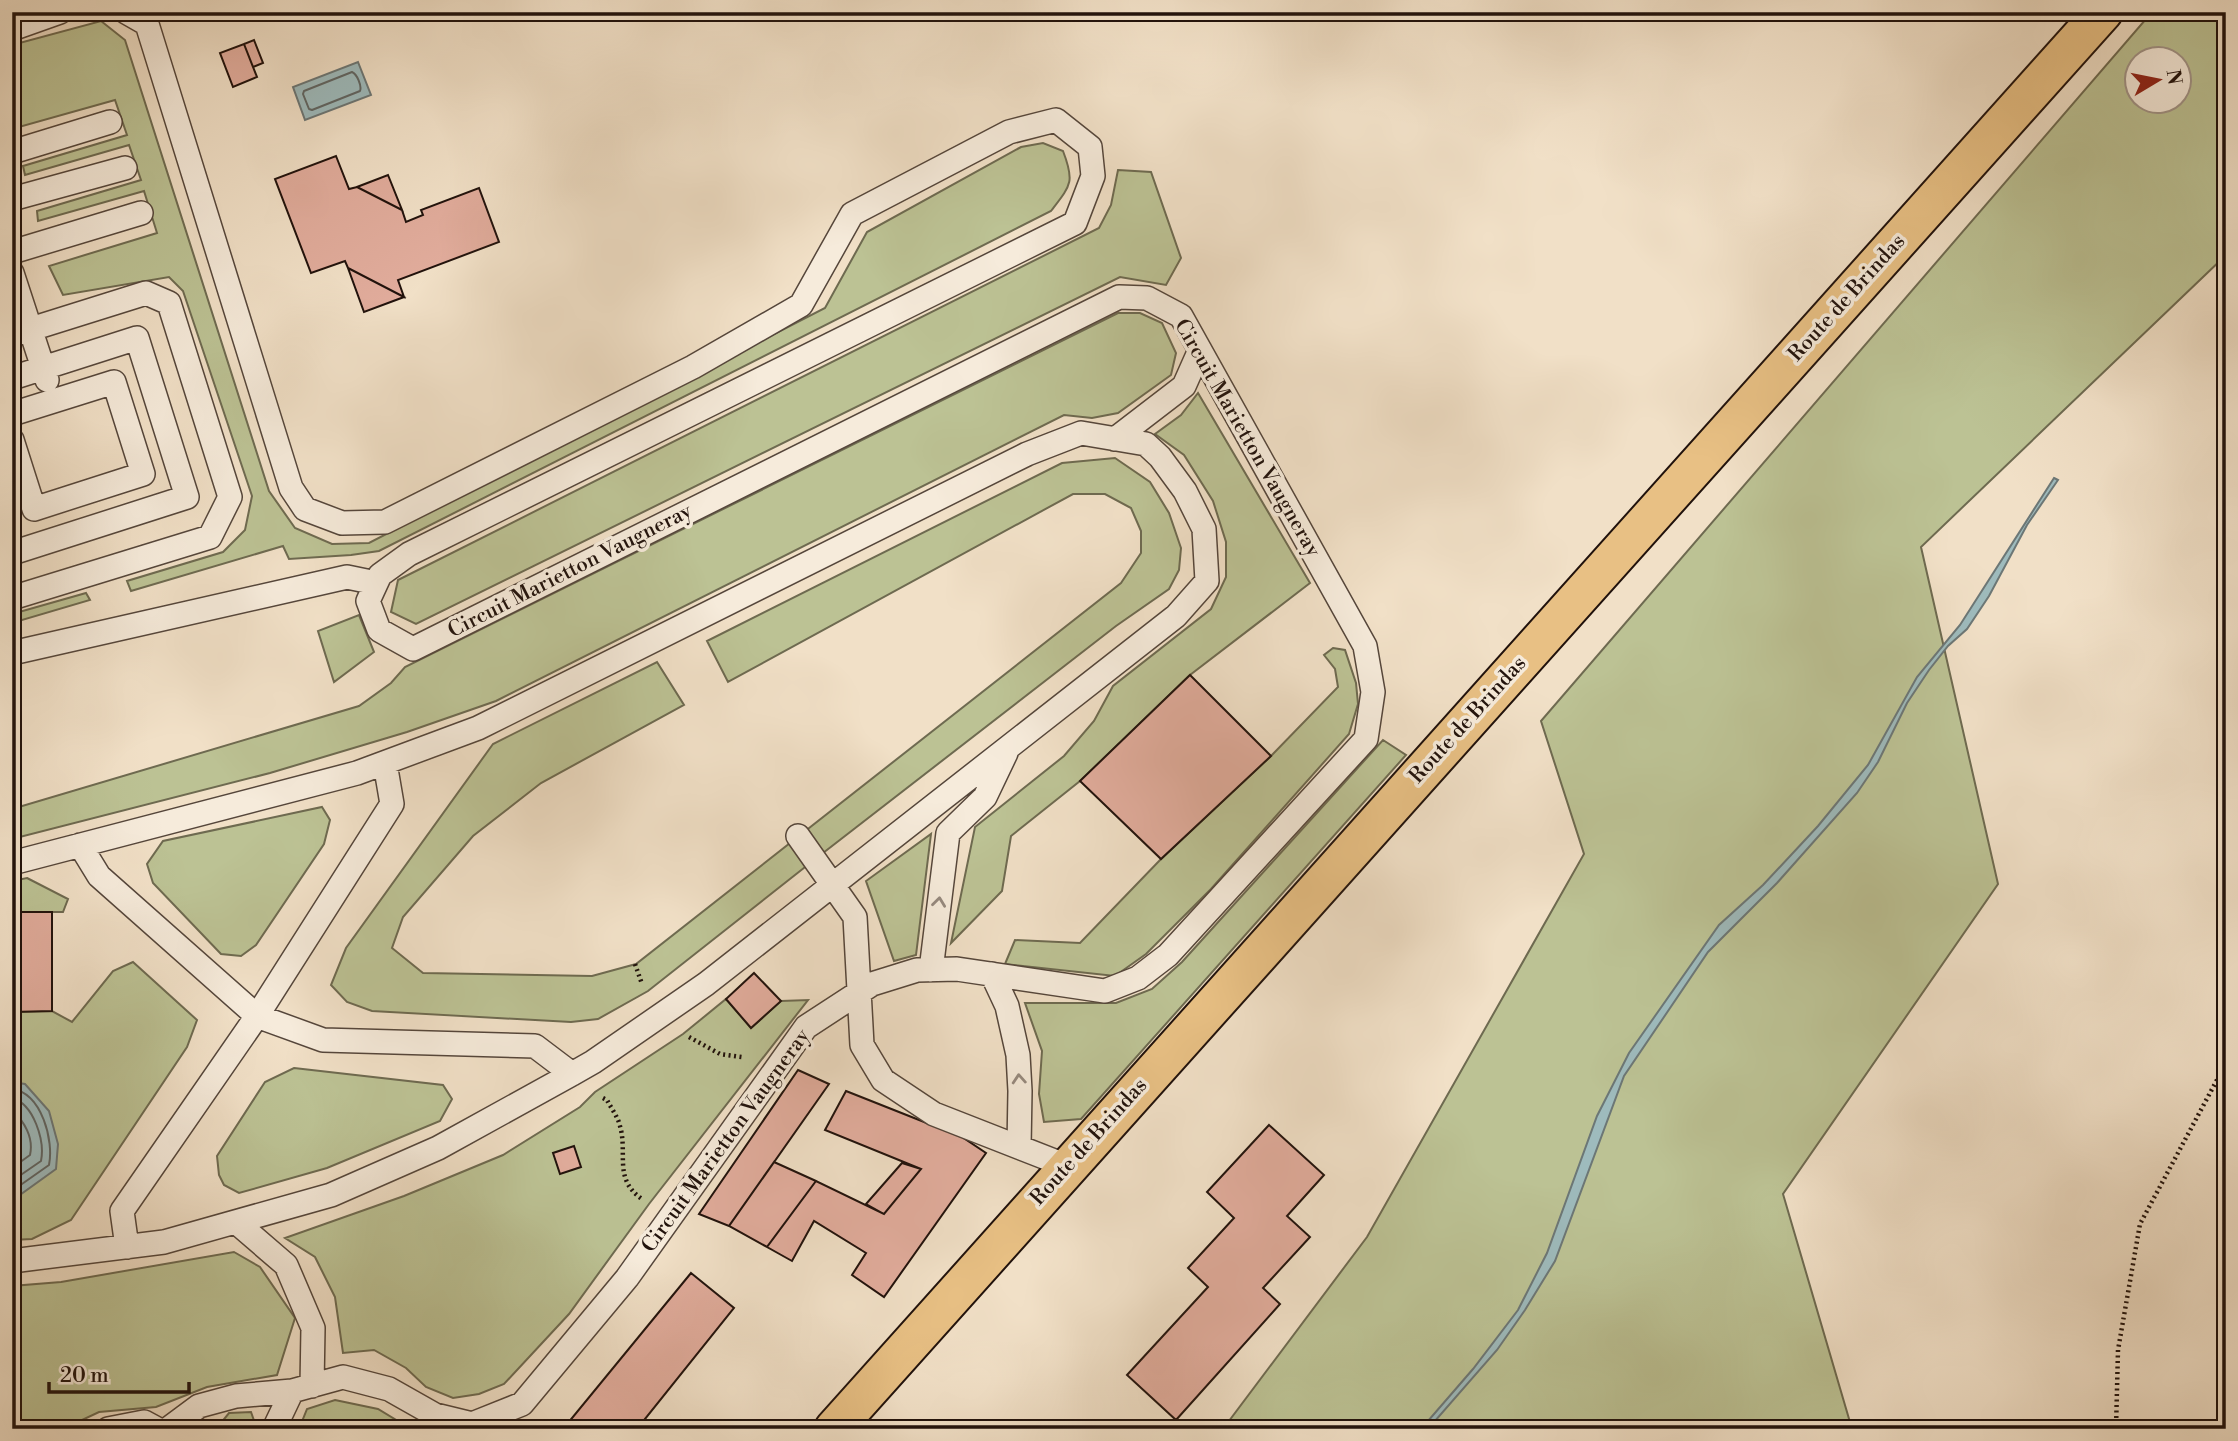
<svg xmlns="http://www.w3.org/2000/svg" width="2238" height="1441" font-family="'Libre Bodoni',serif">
<rect width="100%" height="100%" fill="#f1e0c7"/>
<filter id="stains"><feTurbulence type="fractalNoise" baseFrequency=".00286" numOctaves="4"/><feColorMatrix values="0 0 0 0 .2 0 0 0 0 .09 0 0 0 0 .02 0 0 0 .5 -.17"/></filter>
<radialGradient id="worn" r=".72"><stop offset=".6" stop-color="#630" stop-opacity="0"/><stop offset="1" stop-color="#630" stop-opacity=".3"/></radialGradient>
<path fill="#bcc294" stroke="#6e6a50" stroke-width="2" fill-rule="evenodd" d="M2152,12H2226V255L1921,547L1998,884L1783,1194L1852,1429H1223L1367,1237L1584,854L1541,721ZM2136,60H2178V102H2136Z
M101,21L125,40L269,491L295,528L332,544L369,543L825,308L867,232L1021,147L1043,143L1063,151C1075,182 1071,185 1051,211L379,551L351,555L289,559L283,546L131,591L127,581L223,552L245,530L252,496L183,291L169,277L63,295L49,266L157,233L144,191L38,221L37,211L141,180L129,145L25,175L23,166L127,135L115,100L12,129V45Z
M1118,170L1151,172L1181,258L1166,285L1120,277L416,624L391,612L398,580L1099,228L1111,205Z
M1118,313H1140L1162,323L1176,353L1171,375L1118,413L1092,418L1064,415L496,701L407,732L270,773L12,839V809L359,706L391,683L405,667Z
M1198,393L1310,583L1190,675L1080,781L1011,836L1002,891L951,943L975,827L1064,756L1094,721L1113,686L1211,609L1226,577V542L1213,501L1184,455L1155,434L1181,415Z
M1115,458L1150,482L1169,513L1181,548L1179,570L1169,589L1116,626L814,860L648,991L598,1019L571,1022L372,1011L347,1002L331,985L346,948L493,744L657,662L684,705L541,783L473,836L403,917L392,948L423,973L592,976L636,964L1121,583L1141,553V531L1131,508L1105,494H1073L728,682L707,641L1062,463Z
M86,593L90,600L12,623V614Z
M359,615L374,652L334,682L318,631Z
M1333,648L1345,650L1356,683L1358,704L1349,734L1211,889L1146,954L1115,976L1005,964L1015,940L1080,943L1161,859L1271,756L1338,687L1335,669L1324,655Z
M1383,740L1406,755L1081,1119L1044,1122L1039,1094L1042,1051L1025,1003H1116L1152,989L1182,962Z
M322,807L330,820L324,844L256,945L241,956L221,954L153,883L147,864L163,841Z
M931,834L916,955L894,961L866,881Z
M27,878L68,899L63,912H12V881Z
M133,962L197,1020L187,1047L71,1220L32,1239L12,1240V1012L52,1011L72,1022L113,971Z
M726,999L751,1028L781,1001L808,1000L649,1204L569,1314L504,1384L479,1394L453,1398L426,1387L406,1368L374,1350L343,1353L335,1297L315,1257L285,1238L404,1196L503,1155L580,1107L595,1092L683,1034Z
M294,1068L443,1085L452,1099L440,1121L327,1168L239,1193L224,1185L219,1175L217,1156L265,1082Z
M234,1252L260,1267L295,1318L277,1375L207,1387L156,1407L99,1412L63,1429H12V1286L61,1282Z
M335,1400L378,1409L411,1429H299L307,1409Z
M251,1412L257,1429H216L229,1413Z"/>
<path fill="#9ebbbd" stroke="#6c7776" stroke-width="2" d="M358,62L371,95L305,120L293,87Z
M2054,478L2058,480L2027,525L1989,596L1967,629L1948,646L1929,670L1907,703L1878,762L1857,793L1777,883L1708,952L1624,1076L1555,1261L1525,1310L1497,1350L1428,1429H1421L1473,1369L1518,1310L1547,1253L1597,1116L1629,1053L1719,925L1763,885L1818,826L1868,765L1917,677L1960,625Z
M12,1082L25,1084L49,1111L58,1144L56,1169L17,1197L12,1198Z"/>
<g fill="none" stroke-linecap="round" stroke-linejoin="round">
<path stroke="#606664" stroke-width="2" d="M352,72C357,74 362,86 360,91L312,110L309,109L303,94L304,91Z
M12,1089C42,1093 54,1141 49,1165L12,1191
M12,1098C34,1104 45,1141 41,1161L12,1181
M12,1109C24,1122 34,1137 30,1155L12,1168"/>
</g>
<path fill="#e1ac9c" stroke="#21120c" stroke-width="2" d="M254,40L263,63L253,67L244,44Z
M244,44L257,77L233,87L220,53Z
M336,156L349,189L357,187L402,210L406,222L423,215L421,210L479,188L499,242L398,280L404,297L348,268L345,261L311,273L275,179Z
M388,175L402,210L357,187Z
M348,268L404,297L364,312Z
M1190,675L1271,756L1161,859L1080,781Z
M12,912H52V1011L12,1012Z
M754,973L781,1001L751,1028L726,999Z
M798,1070L829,1084L729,1226L699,1214Z
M846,1091L962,1137L986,1153L884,1297L852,1275L866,1253L814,1221L792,1261L767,1247L816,1181L884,1214L921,1169L825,1130Z
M1269,1125L1324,1175L1287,1216L1310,1237L1263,1288L1280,1304L1176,1420L1127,1375L1208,1287L1188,1268L1234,1218L1207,1192Z
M574,1146L581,1167L560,1174L553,1153Z
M774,1162L816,1181L767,1247L729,1226Z
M902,1163L921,1169L884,1214L866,1204Z
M691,1273L734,1308L637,1429H563Z"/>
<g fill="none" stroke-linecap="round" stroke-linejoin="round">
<defs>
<path id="service" d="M126,12L147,24L291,488L305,509L342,523L385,522L693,367L801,305L852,214L1009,132L1056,120L1090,147L1093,176L1075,223L409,554L380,575L368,601L379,630L413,649L1119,297L1147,298L1181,316L1365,646L1373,692L1366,739L1168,955L1138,978L1105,991L957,969L917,970L872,984L806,1027L627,1278L522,1404L472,1424L435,1415L389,1389L343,1377L292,1391L274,1429
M12,29L60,12
M12,152L110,122
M12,199L125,168
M12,252L141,213
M12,273L47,380
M12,335L146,293L169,303L230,497L210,537L15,597L12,596
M12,378L137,338L187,497L12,553
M12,414L114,382L143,474L34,509L12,440
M1115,439L1184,386L1200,350
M12,653L347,577L376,583
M798,836L855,917L862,1045L883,1080L934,1114L1067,1166
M80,845L99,876L257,1016L323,1040L535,1046L572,1074
M12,863L357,773L478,728L1027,454L1081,433L1146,444L1160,457L1185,491L1204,529L1207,581L1176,616L706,984L593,1062L572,1074L438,1148L331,1195L164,1242L12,1261
M931,970L948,833L985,797L1006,753
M992,974L1007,1006L1018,1055L1020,1091L1019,1147
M236,1222L286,1265L313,1328L312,1386
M127,1247L122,1211L257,1016L392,804L385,763
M108,1429L144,1422L157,1429
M168,1429L199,1406L236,1396L292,1391"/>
<path id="primary" d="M834,1429L2103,12"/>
</defs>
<use href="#service" stroke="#55463b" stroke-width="26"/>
<use href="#primary" stroke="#21120c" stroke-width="42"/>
<path stroke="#21120c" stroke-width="4.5" stroke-dasharray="2 3.5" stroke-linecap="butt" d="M635,964L642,984
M689,1037L720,1054L742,1057
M603,1098L607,1100C611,1108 618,1117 620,1126C628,1154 613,1179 642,1199
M2116,1429L2118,1350L2140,1224L2226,1063"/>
<use href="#service" stroke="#f6ebdb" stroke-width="23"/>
<use href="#primary" stroke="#e8c084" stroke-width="38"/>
</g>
<defs><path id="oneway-chevron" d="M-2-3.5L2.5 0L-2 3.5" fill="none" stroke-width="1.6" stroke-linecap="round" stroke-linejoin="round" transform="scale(1.75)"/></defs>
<g stroke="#96897e">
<use href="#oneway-chevron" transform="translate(939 902) rotate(-83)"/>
<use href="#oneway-chevron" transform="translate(1019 1079) rotate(-94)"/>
</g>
<g text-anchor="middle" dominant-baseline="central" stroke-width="7" stroke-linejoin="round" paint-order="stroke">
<g font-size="21" fill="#21120c" stroke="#f6ebdb">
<text transform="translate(1847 298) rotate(-48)">Route de Brindas</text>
<text transform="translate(1247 438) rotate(60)">Circuit Marietton Vaugneray</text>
<text transform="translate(570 571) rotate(-27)">Circuit Marietton Vaugneray</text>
<text transform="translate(1468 720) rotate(-48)">Route de Brindas</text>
<text transform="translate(726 1141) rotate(-54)">Circuit Marietton Vaugneray</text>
<text transform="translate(1089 1142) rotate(-48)">Route de Brindas</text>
</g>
</g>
<rect width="2238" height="1441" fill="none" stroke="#f1e0c7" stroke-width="42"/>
<rect x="14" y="14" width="2210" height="1413" fill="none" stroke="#21120c" stroke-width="3.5"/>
<rect x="21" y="21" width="2196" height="1399" fill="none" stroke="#21120c" stroke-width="2"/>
<g transform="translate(2158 80) rotate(80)"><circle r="33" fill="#f6ebdb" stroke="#a19488" stroke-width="2"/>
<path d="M0-5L12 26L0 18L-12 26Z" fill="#8f2418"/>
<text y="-10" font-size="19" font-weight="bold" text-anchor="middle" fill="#21120c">N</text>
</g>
<path d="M49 1382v10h140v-10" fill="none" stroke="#21120c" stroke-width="3.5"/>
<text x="60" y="1382" font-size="21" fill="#21120c" stroke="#f6ebdb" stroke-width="5" paint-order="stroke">20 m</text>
<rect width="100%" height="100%" filter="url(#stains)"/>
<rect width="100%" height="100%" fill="url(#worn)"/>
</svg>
